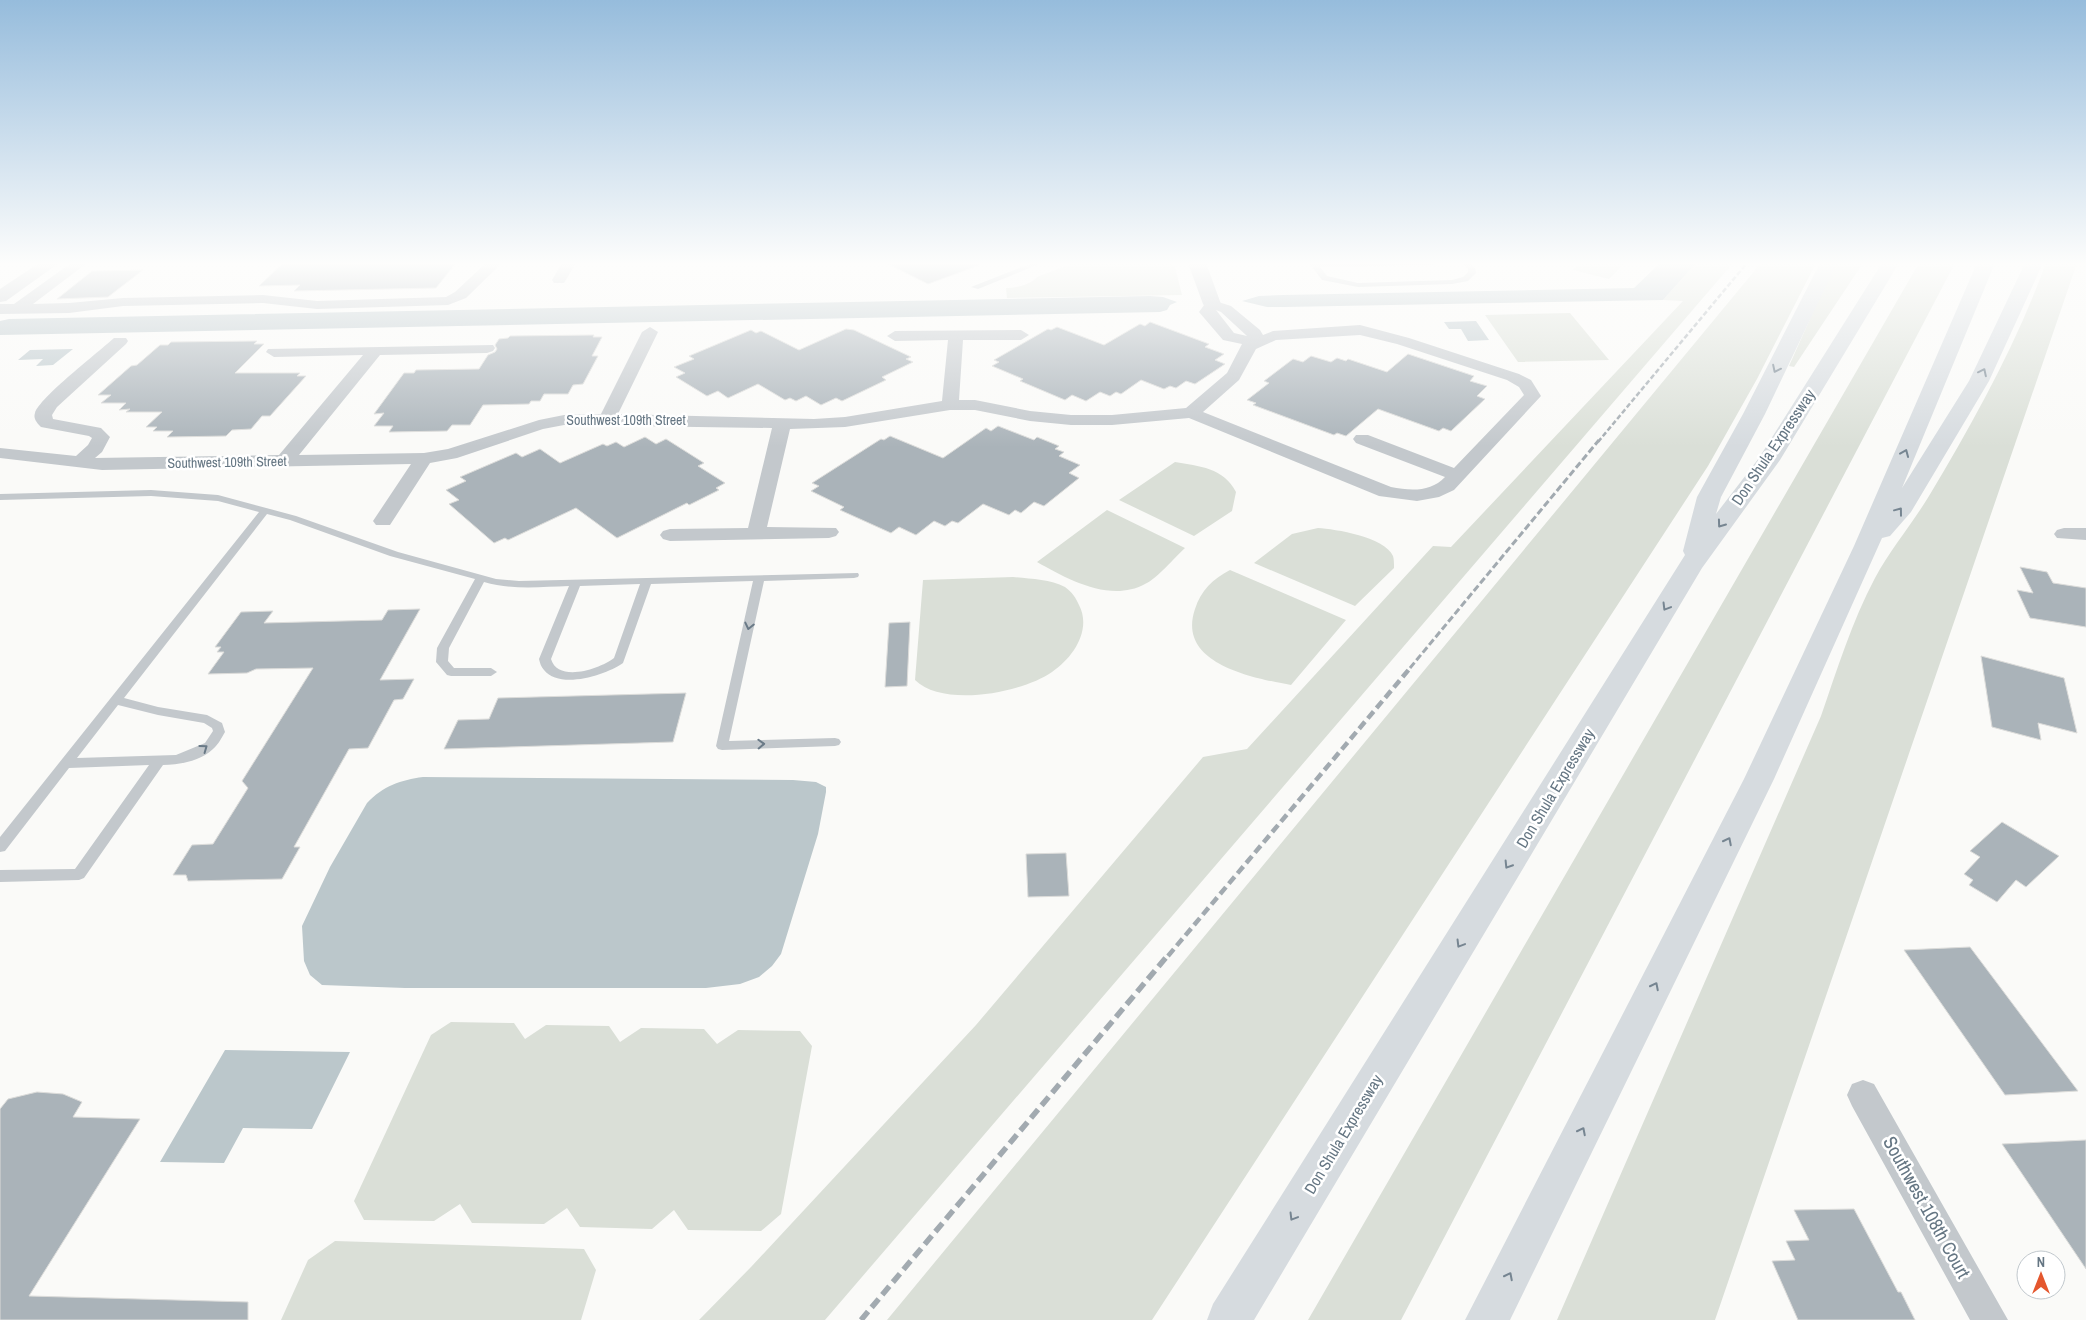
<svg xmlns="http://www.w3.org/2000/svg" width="2086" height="1320" font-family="'Archivo Narrow',sans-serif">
<rect width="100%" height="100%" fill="#fafaf8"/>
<path fill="#dadfd7" d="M1073,263H1174L1182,295L1007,298L1006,288C1016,288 1030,285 1037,277Z
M1581,263H1625L1609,279L1573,270Z
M1696,263H1733L825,1320H699L751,1267L976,1025L1203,757L1247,749L1433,546L1451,547L1683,301L1663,300Z
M1761,263H1816L1757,379L1708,466L1152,1320H887Z
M1835,263H1863L1794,367L1789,366Z
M1919,263H1955L1401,1320H1308Z
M2046,263H2077L1715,1320H1557L1821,716C1837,670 1852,621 1875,578C1890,550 1912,524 1929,496C1974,421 2016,345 2046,263Z
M1570,313L1609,360L1518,362L1485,315Z
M1175,462C1199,466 1224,468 1236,492L1232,511L1194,536L1119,500Z
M1107,510L1185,548C1174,558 1158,578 1145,584C1110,603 1067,579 1037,562Z
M1318,528C1335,529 1385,537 1393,556C1394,559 1394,564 1394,568L1355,606L1254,563L1292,534Z
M1230,570L1346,620L1291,685C1254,678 1176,664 1195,609C1201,590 1213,579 1230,570Z
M1013,577C1030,579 1050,579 1065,587C1072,592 1076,598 1079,605C1092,630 1073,658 1052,672C1022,693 943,708 915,680L923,580Z
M451,1022L514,1023L525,1039L546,1025L609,1026L620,1042L641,1028L704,1029L717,1044L738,1030L800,1031L812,1046L781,1214L761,1231L688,1230L674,1210L652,1229L580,1227L567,1208L544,1224L472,1223L460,1204L434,1221L364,1220L354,1201L431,1035Z
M335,1241L584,1249L596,1270L581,1320H281L308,1260Z"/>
<path fill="#bbc7cb" d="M1660,263H1696L1663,300L1284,307H1267L1242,301L1259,296L1283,295L1634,288Z
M1150,296L1163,297L1177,302L1170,305L1167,310L1160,312L0,335V321L9,319Z
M1476,321L1489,340L1468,341L1461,329H1449L1444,322Z
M73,349L53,365L36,366L43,359L18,360L30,350Z
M423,777L793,780L816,782L826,787V792L818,834L781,954L772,966L759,977L740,984L706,988H405L322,985L310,975L304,961L302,926L330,867L367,803C383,786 401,780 423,777Z
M225,1050L350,1052L312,1129L243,1128L224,1163L160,1162Z"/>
<path fill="#aab3b9" stroke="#dcdcda" d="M283,263H456L436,288L294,291L300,285L259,286Z
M886,263H979L980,265L928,284Z
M143,270L108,297L57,299L92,271Z
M1150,322L1209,344L1205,347L1224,354L1215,360L1225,364L1195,384L1186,381L1176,388L1170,386L1164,389L1141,380L1121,394L1116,392L1110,396L1100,392L1086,401L1072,395L1065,400L1020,381L1023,379L992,366L999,362L994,360L1048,329L1051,330L1057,327L1104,345L1140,324L1145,326Z
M846,329L854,330L911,357L906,359L913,362L882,377L886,380L842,401L836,398L821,405L806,396L796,401L790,398L785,400L758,384L728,398L718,391L707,396L676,377L685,373L674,367L694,359L689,356L751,330L756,333L761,331L799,350Z
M594,335L593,337H602L592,356H598L583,384L573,385L568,394H544L540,401H531L529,404L483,405L470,425H452L447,431L389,432L393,426H374L384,413L374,414L404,373H414L416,370L479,369L488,355L495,352L497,349L495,345L499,339L508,338L510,336Z
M257,341L254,344H264L235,373H300L297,376H306L270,416H262L251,429L232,430L226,436L167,437L173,431H153L157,427H146L162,412H126L130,409L119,410L126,403H101L111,395H98L131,366L137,365L160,345H168L171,342Z
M1408,354L1474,376L1470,381L1487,386L1477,396L1485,399L1451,431L1443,428L1439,431L1378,409L1346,436L1337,433L1334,435L1253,405L1256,403L1247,400L1269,383L1264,381L1293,359L1303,362L1311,356L1331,362L1337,358L1346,361L1348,359L1387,372Z
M998,426L1034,440L1037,437L1059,446L1055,449L1064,452L1059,456L1080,465L1069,473L1079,478L1044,506L1034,502L1021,513L1015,510L1009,515L983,504L958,523L952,521L945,526L934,521L916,535L899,527L891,533L840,510L844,507L811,491L819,486L812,483L881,439L884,440L890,436L943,458L986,428L991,431Z
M645,437L656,444L666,439L704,463L698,466L725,483L716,488L719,490L689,505L687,503L617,538L576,508L508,540L505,538L494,543L449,504L459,500L446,490L466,481L460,477L516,453L522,457L540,449L560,463L603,444L607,446L616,442L624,447Z
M2020,567L2047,572L2053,583L2086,588V627L2030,618L2017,590L2033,593Z
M420,609L380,680L414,679L403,699L394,700L368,748L349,749L294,847H300L282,879L188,881L186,875H173L192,845L213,844L248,788L242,781L313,668L256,669L247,673L208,674L224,652H217L221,647H215L241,612L273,611L264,623L382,620L388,610Z
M910,622L907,686L885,687L889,623Z
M1981,656L2064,678L2077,733L2038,723L2041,740L1992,727Z
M686,693L673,742L444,749L458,720L489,719L498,698Z
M2002,822L2059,856L2026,887L2016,880L1997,902L1969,885L1973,880L1964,874L1980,857L1970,851Z
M1066,853L1069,896L1028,897L1026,854Z
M1970,947L2078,1091L2005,1095L1904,950Z
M37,1092L63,1094L82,1102L73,1117L140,1119L29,1296L248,1302V1320H0V1109L8,1099Z
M2086,1140V1269L2002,1144Z
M1854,1209L1898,1292H1901L1915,1320H1798L1772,1261L1795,1260L1786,1241L1809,1240L1794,1210Z"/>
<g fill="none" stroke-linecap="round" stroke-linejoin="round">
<path fill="#c3c8cc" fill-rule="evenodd" d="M1032,263H1042L978,289L971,287Z
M1309,263H1438L1434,265L1320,267L1327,276L1358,283L1452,280L1463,277L1468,272V269L1462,263H1469L1475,268L1476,273L1468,281L1452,284L1358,287L1322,280Z
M151,490L218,495L296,516L398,552L496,579L519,581L858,573L859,575L858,577L854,578L764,581L729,741L835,738L839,739L841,742L839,745L835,746L722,750L718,749L716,746L753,581L651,584L623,663C606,675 560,690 544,670C541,667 540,663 539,659L569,586C540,587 511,590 484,582L449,648L448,661L454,668H491L497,672L491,676H451L447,675L436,662L437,648L475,579L390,556L290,520L267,514L124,698L158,707L207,715L222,723L225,732C222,737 218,745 213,749C201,761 179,765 163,765L84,878L79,880L0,882V870L75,869L149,765L69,768L5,851L0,852V837L259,512L218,501L151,496L0,500V494ZM640,584L614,658C600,669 558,683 551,659L580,586ZM118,705L158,715L204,723L212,728L213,731L205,743L176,755L77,758Z"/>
<path fill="#c3c8cc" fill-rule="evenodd" d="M71,263H87L33,304L69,303L123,298L263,295L317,301L446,297L455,292L486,263H502L466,298L448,305L317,309L263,303L123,306L69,313L0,314V304H14Z
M562,263H576L564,283H554L552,280Z
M1212,300L1231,306L1260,330L1263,335L1273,331L1360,325L1409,338L1519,374L1531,380L1541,396L1454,490L1439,497L1417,501L1379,496L1189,418L1112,425H1071L1030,421L975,410H950L845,427L790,429L767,527L836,528L839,532L836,536L829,538L670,541L663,539L660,535L663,531L670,529L748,528L772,428L564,425L543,429L457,458L430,463L390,525H376L373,521L411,464L102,470L0,458V448L76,456L88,445L92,438L89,436L41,427C37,423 33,419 35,413C39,398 100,351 114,338H126L128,341L126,344L57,407L52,415L53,419L101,428L110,437L102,452L95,458L279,455L363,355L274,357L266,352L268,349L493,345L495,348L493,351L487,353L380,355L299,455L424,453L448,449L539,420L564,415L601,414L642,332L650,327L658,332L618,414L814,419L845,417L942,401L948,340L895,341L887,336L895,331L1021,330L1029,335L1021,340H963L959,400H975L1030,411L1071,415H1112L1186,408L1227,373L1242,344L1223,340L1199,312L1207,301ZM1216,310L1221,312L1247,336L1234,333ZM1360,335L1397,344L1507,380L1519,387L1524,395L1454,468L1368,435H1356L1353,439L1356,443L1445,477C1431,492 1411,491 1391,487L1203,412L1239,380L1256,349L1276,340Z
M2064,528H2086V540L2057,538L2054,534L2057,530Z
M1863,1080L1874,1084L2008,1320H1970L1852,1106L1847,1095L1852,1084Z"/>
<path fill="#c3c8cc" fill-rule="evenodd" d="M39,263H59L6,301L0,302V289Z
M1188,263H1206L1221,304L1218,308H1206L1203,304Z"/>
<path fill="#d6dbdf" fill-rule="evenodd" d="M1820,263H1837L1765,414L1721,497L1716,514L1759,458L1882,263H1899L1780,460L1702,568L1254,1320H1207L1213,1304L1685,555L1683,551L1697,497L1743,414Z
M1977,263H1995L1902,488L1969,381L2025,263H2043L1989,381L1911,512L1890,536L1882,538L1774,779L1510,1320H1465L1744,779L1854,546Z"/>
<path stroke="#a2aab0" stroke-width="2.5" stroke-dasharray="5 2.5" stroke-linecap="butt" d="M1598,442L1747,263"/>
<path stroke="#a2aab0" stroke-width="3" stroke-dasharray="7 3" stroke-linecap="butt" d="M1410,668L1599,440"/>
<path stroke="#a2aab0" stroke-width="4.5" stroke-dasharray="9 4.5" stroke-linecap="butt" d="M1168,956L1411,667"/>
<path stroke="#a2aab0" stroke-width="5.5" stroke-dasharray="11 5.5" stroke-linecap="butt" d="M861,1320L1169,954"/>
</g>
<defs><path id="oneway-chevron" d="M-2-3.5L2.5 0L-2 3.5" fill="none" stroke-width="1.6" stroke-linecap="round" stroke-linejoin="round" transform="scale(1.25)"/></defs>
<g stroke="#768591">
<use href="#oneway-chevron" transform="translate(1776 369) rotate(116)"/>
<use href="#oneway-chevron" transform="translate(1983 372) rotate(-64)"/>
<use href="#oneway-chevron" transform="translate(1905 453) rotate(-67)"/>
<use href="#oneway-chevron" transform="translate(1899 511) rotate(-53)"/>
<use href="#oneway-chevron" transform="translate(1721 524) rotate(126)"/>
<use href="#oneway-chevron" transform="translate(1666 607) rotate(121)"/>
<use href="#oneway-chevron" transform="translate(1728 841) rotate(-63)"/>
<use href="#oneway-chevron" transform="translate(1508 865) rotate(122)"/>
<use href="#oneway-chevron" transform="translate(1460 944) rotate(121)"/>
<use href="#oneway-chevron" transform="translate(1655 986) rotate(-63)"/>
<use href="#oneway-chevron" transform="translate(1582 1131) rotate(-63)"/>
<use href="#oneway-chevron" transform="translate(1293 1217) rotate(121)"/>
<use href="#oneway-chevron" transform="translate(1509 1276) rotate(-63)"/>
</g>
<g stroke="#6a7a87">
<use href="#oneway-chevron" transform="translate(749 626) rotate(103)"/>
<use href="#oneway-chevron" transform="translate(761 744) rotate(-2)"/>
<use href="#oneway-chevron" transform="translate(204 748) rotate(-36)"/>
</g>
<linearGradient id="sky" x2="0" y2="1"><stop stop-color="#96bcdc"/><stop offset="0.59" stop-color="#fdfdfc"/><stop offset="1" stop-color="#fdfdfc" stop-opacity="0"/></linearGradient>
<rect width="2086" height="447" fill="url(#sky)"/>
<g text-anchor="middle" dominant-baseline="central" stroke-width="5" stroke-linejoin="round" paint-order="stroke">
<g font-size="14" fill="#657683" stroke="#fff">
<text x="626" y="420">Southwest 109th Street</text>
<text transform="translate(227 462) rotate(-1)">Southwest 109th Street</text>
</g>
<g font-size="16" fill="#657683" stroke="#fff">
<text transform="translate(1773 447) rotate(-56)">Don Shula Expressway</text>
<text transform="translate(1555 788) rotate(-59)">Don Shula Expressway</text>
<text transform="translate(1343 1134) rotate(-59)">Don Shula Expressway</text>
</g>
<g font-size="19" fill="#657683" stroke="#fff">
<text transform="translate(1927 1207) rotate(61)">Southwest 108th Court</text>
</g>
</g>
<g transform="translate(2041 1275)"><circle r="24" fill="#ffffff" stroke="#c1c8cd"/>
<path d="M0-4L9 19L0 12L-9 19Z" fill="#e4572e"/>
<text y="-8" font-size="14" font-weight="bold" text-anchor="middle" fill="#657683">N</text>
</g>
</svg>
